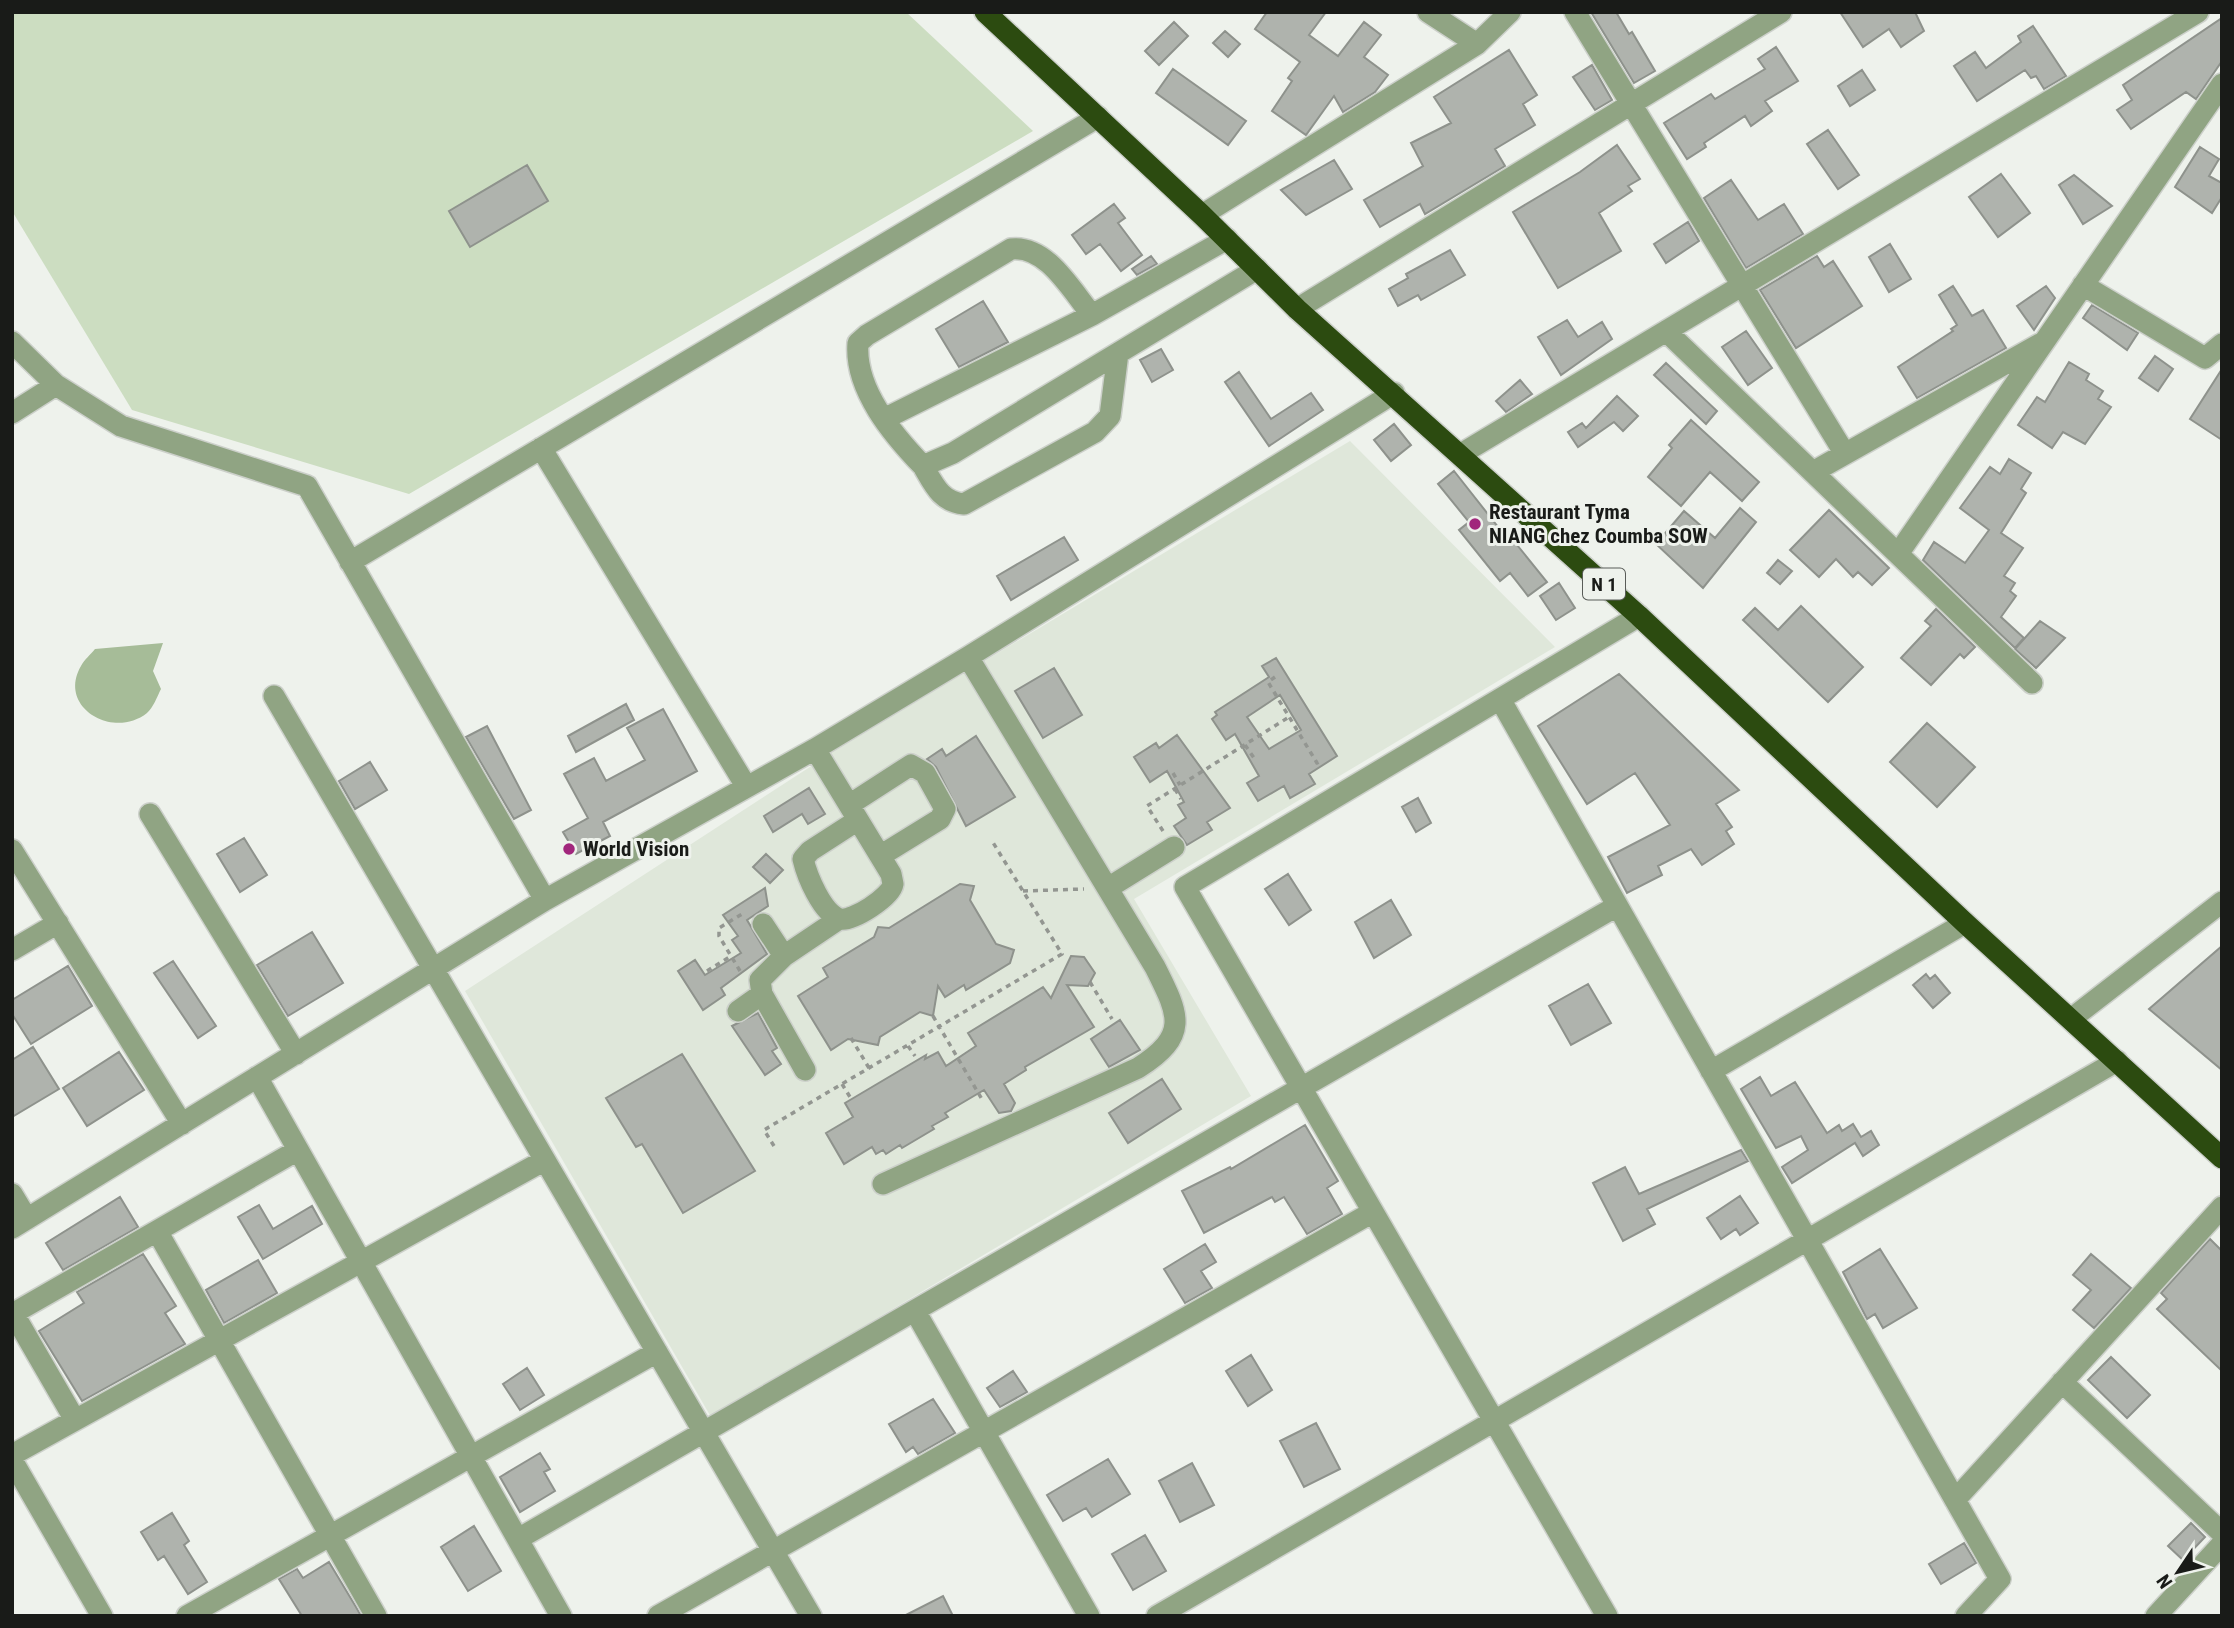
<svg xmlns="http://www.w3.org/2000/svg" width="2234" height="1628" font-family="'Roboto Condensed',sans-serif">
<rect width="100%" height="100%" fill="#eef2ec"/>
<path fill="#dfe7da" d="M1350,441L1555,647L1134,899L1251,1096L711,1417L465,991L833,752Z"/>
<path fill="#ccddc1" d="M12,12H906L1033,131L409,494L132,410L12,211Z"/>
<path fill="#a6bc98" d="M163,643L153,671L161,689C157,697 153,708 147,713C113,740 57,707 81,666C84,660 91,654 95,649Z"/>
<path fill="#afb3ad" stroke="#8e928c" stroke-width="2" fill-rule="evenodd" d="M1267,12H1326L1309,35L1338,56L1364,22L1381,35L1364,57L1388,75L1375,92L1343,112L1334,96L1306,135L1272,111L1292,81L1288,78L1300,62L1255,29Z
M1591,12H1616L1629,34L1632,32L1655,71L1634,83Z
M1840,12H1915L1924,31L1901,47L1889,29L1863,47Z
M2222,18V61L2196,99L2186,92L2131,129L2117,110L2132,100L2123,85Z
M1174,22L1188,36L1159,65L1145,51Z
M2033,26L2066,76L2044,89L2036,76L2031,78L2025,70L1977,101L1954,66L1975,52L1986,68L2021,42L2018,36Z
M1225,31L1240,44L1228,57L1213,43Z
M1776,47L1798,81L1765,101L1772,111L1751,126L1745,116L1704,143L1706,147L1687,159L1664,123L1711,94L1715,99L1765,69L1758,59Z
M1509,50L1537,95L1523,104L1535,125L1495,149L1505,166L1425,214L1420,204L1380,227L1364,200L1423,166L1411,143L1451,123L1434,97Z
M1592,65L1612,100L1595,110L1573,77Z
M1173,69L1246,121L1228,145L1156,93Z
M1862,70L1875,90L1850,106L1838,86Z
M1828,130L1859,175L1838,189L1807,144Z
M1617,145L1640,179L1628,186L1632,191L1599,213L1621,251L1558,288L1513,212L1580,172Z
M2200,147L2219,159L2209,176L2222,183V197L2212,213L2175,187Z
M1334,160L1352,189L1306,215L1281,190Z
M527,165L548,201L470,247L449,211Z
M2001,174L2030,213L1998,237L1969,197Z
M2074,175L2112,206L2083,224L2059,185Z
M1731,180L1758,220L1784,204L1803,234L1746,268L1704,198Z
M1114,204L1125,218L1118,223L1142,255L1121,271L1100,244L1086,254L1072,235Z
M1688,222L1699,241L1666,263L1654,244Z
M1890,244L1911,279L1889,292L1869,257Z
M1450,250L1465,275L1421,300L1418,295L1398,306L1389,289L1408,278L1406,274Z
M1151,256L1157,264L1137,275L1132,269Z
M1817,256L1824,267L1833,261L1862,306L1796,348L1760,290Z
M1953,286L1972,316L1983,310L2006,348L1917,398L1898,367L1953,331L1951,329L1957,325L1939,295Z
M2046,286L2055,298L2034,330L2017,306Z
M983,301L1008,342L959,367L936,329Z
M2092,305L2138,333L2127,350L2083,318Z
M1567,320L1578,337L1602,322L1612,339L1561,375L1538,337Z
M1746,331L1772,368L1748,385L1722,347Z
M1161,349L1173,370L1152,382L1140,360Z
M2155,356L2173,369L2158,391L2139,378Z
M2069,362L2089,374L2086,380L2103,391L2098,399L2111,407L2085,444L2063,432L2052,448L2018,425L2037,397L2045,402Z
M1666,363L1717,411L1706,424L1654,375Z
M2222,369V440L2190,419Z
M1239,372L1271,419L1311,393L1323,410L1269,446L1225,382Z
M1520,380L1532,394L1506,412L1496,401Z
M1617,396L1638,416L1623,431L1614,422L1578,447L1568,432L1582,423L1586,428Z
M1691,420L1759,482L1742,501L1710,472L1681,506L1648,477L1672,448L1669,445Z
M1394,424L1411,445L1391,461L1374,440Z
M2009,459L2031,473L2021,489L2026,493L2001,533L2023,548L2004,576L2015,583L2010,591L2016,596L2001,617L2024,638L2015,648L1923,560L1934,542L1965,563L1989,530L1960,508L1990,467L2000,474Z
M1454,471L1506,537L1509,535L1547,582L1528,596L1510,573L1500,581L1459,530L1469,522L1438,484Z
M1740,508L1756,522L1703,588L1656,544L1684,511L1715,538Z
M1829,510L1889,568L1872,585L1858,572L1853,577L1836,559L1819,577L1790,550Z
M1064,537L1078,560L1011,600L997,576Z
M1778,560L1792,571L1780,584L1767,573Z
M1559,583L1575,608L1556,620L1540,596Z
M1801,606L1863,667L1828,702L1743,620L1755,608L1778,630Z
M1936,609L1975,647L1964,658L1960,654L1931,685L1901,658L1931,626L1925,621Z
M2040,621L2065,638L2036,668L2015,649Z
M1276,658L1337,756L1309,774L1315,784L1290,798L1284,786L1258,801L1247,783L1259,776L1235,734L1226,740L1212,719L1217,715L1215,712L1269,677L1262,666ZM1280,695L1301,730L1269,749L1247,717Z
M1054,668L1082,715L1043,738L1015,691Z
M1619,674L1739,790L1716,804L1732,827L1726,831L1734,844L1702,865L1691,849L1658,866L1662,875L1627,893L1608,857L1670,825L1635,773L1587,804L1538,726Z
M626,704L634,720L576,752L568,736Z
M663,709L697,771L603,822L610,836L576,854L563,832L588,818L564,774L594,758L606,781L645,760L627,728Z
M1927,723L1975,767L1937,807L1890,762Z
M487,726L531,810L514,819L466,737Z
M1177,735L1230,808L1207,822L1212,830L1187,845L1174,826L1186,818L1178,805L1184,802L1167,771L1150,782L1134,757L1156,743L1159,748Z
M976,736L1015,797L966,826L936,767L927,759L942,749L946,756Z
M370,762L387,790L355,809L339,781Z
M809,788L825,814L808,824L802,814L773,832L764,816Z
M1418,798L1431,823L1416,832L1402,807Z
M244,838L267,875L240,892L217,854Z
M766,854L783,870L770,883L753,867Z
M1288,874L1311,910L1289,925L1265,889Z
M960,884L974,886L970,900L996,944L1014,950L1010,963L966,990L964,985L945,997L938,986L933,1016L920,1012L880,1037L878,1045L848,1039L831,1050L798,996L828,977L823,968L874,937L878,927L889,928Z
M765,888L768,906L747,920L767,954L721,988L725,995L703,1010L678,971L695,960L705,975L741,953L732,940L738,936L723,915Z
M1391,900L1411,935L1374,958L1355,922Z
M312,932L343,983L288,1016L257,965Z
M2222,946V1070L2149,1009Z
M1071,956L1084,957L1095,973L1088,986L1067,985L1094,1027L1025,1067L1026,1070L1004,1084L1015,1103L1011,1111L999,1113L984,1090L945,1113L948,1117L932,1126L934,1129L902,1148L900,1145L886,1154L883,1150L876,1154L872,1147L844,1164L826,1133L853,1117L845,1103L926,1055L925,1059L938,1052L946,1066L976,1046L968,1033L1043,987L1051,998Z
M173,961L216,1026L198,1038L154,973Z
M68,966L92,1006L31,1044L12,1014V1000Z
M1926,974L1930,979L1935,975L1950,993L1933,1008L1913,985Z
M1588,984L1611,1023L1571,1045L1549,1006Z
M758,1013L777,1048L772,1051L781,1064L765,1075L732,1026Z
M1120,1020L1140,1050L1109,1067L1091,1039Z
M33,1047L59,1089L12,1117V1060Z
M119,1052L144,1090L87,1126L63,1088Z
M682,1054L755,1171L683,1213L642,1144L636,1147L606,1098Z
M1760,1077L1771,1096L1795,1082L1827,1133L1839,1125L1842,1131L1853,1124L1861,1137L1871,1131L1879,1145L1863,1156L1855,1143L1792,1183L1782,1167L1808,1150L1801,1136L1776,1148L1741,1089Z
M1162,1079L1181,1109L1128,1143L1109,1113Z
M1305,1125L1338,1181L1327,1188L1342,1214L1307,1234L1284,1197L1275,1202L1272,1197L1204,1233L1182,1191L1230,1167L1231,1169Z
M1741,1150L1748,1161L1647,1209L1655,1224L1623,1241L1593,1183L1625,1167L1639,1194Z
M1740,1196L1758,1223L1740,1235L1736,1229L1721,1239L1707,1218Z
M120,1197L138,1227L63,1270L46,1243Z
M259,1205L273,1229L312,1206L322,1224L263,1259L238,1217Z
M2210,1239L2222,1251V1371L2157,1309L2167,1299L2161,1293Z
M1205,1244L1216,1262L1201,1271L1212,1288L1185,1303L1164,1269Z
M1880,1249L1917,1308L1883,1328L1875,1314L1867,1319L1843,1272Z
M143,1254L176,1306L165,1313L185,1344L82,1401L39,1331L84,1303L77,1292Z
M2091,1254L2131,1288L2094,1328L2073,1310L2091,1290L2073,1275Z
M258,1260L277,1293L224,1323L206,1290Z
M1251,1355L1272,1390L1248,1406L1226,1371Z
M2111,1357L2150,1395L2127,1418L2088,1380Z
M527,1368L544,1395L520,1410L503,1384Z
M1013,1371L1027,1392L1000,1407L987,1388Z
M933,1399L955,1433L918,1454L913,1447L906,1452L889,1424Z
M1316,1423L1340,1469L1304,1487L1280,1441Z
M540,1453L550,1469L544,1472L555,1491L520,1512L500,1477Z
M1108,1459L1130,1494L1092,1517L1086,1508L1063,1521L1047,1495Z
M1192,1463L1214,1505L1180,1522L1159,1481Z
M172,1513L189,1541L184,1545L207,1582L188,1594L164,1556L158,1560L141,1532Z
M2191,1523L2205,1537L2183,1560L2168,1546Z
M474,1526L501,1571L468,1591L441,1547Z
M1145,1535L1166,1571L1133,1590L1112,1554Z
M1964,1543L1976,1563L1941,1584L1929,1564Z
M329,1562L356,1607L361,1616H302L279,1579L297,1569L303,1578Z
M943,1596L953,1616H904Z"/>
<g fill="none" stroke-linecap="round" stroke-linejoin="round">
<defs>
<path id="minor" d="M1428,12L1477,44
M1575,12L1845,454
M1202,215L1477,44L1510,12
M2083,285L2205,358L2222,344
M1297,309L1781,12
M1092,315C1071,290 1047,245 1011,249L867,335L858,343C854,389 893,435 923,466L953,453L1257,269
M1666,331L2032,683
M12,342L56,385L121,426L307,486L545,900
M12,413L56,385
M884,419L1092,315L1227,239
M541,448L746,786
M1461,454L2198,12
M923,466C934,485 941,502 964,504L1095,432L1110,416L1118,353
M1813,472L2040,344
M1898,554L2222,84
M350,562L1098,117
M274,696L811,1616
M1500,699L2000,1579L1966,1616
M815,749L891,874C891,874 893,884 893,884C891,897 852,922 840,919C822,913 807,876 803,859L810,851L858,820
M849,805L911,765L925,773L945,809L940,819L880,856
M150,814L296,1054
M12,850L182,1124
M1108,888L1174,847
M763,924L784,956
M12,950L58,923
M738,1011L762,994
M2071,1019L2222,902
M805,1070L762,994L760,980L784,956L839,919
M1711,1071L1965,923
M257,1077L561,1616
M883,1184L1138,1068C1190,1035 1179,1015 1155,967L968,657
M12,1194L27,1219
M12,1228L545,900L815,749L968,657L1394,393
M157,1231L376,1616
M12,1311L75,1420
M915,1311L1089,1616
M14,1313L298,1150
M2062,1382L2222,1533
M12,1455L545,1160
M12,1460L102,1616
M1955,1500L2222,1207
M518,1539L1617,906
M187,1616L657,1352
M658,1616L1373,1212
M1157,1616L2117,1061
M1607,1616L1185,887L1639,616
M2156,1616L2222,1544"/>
<path id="highway" d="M985,12L1202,215L1297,309L1639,616L1965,923L2222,1158"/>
</defs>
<use href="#minor" stroke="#ccd0ca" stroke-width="24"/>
<use href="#highway" stroke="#ccd0ca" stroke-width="24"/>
<path stroke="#939691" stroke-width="3.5" stroke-dasharray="5 5" stroke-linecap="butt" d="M1275,677L1268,682L1317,763L1323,760
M1245,745L1254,758
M1173,773L1180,785
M1175,789L1181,799
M1163,831L1147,806L1289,717
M1023,891L1084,889
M707,971L731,956
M740,971L719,936V928L742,914L745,916
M1090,982L1112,1019
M933,1016L983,1101
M851,1038L869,1068
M908,1046L915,1056
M842,1084L850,1097
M774,1146L764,1130L1062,954L992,841"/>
<use href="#minor" stroke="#90a483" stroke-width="21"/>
<use href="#highway" stroke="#2c4b10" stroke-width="21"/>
</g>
<g fill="#a1267c" stroke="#eef2ec" stroke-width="2.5">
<circle cx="1475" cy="524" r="7"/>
<circle cx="569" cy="849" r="7"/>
</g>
<g text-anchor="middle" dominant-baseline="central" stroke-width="6" stroke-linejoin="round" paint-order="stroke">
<rect fill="#eef2ec" stroke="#595c58" stroke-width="2" x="1583" y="568.5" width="42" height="31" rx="5"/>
<g font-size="19" font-weight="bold" fill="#191b18">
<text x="1604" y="584">N 1</text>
</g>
<g font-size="21" font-weight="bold" fill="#191b18" stroke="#eef2ec" text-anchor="start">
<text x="1489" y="512">Restaurant Tyma<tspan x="1489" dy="24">NIANG chez Coumba SOW</tspan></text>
<text x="583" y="849">World Vision</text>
</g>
</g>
<rect width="2234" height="1628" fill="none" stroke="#191b18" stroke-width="28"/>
<g transform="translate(2178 1572) rotate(235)" stroke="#eef2ec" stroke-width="5" paint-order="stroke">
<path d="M0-5L12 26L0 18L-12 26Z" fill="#191b18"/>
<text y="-10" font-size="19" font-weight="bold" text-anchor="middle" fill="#191b18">N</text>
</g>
</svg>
